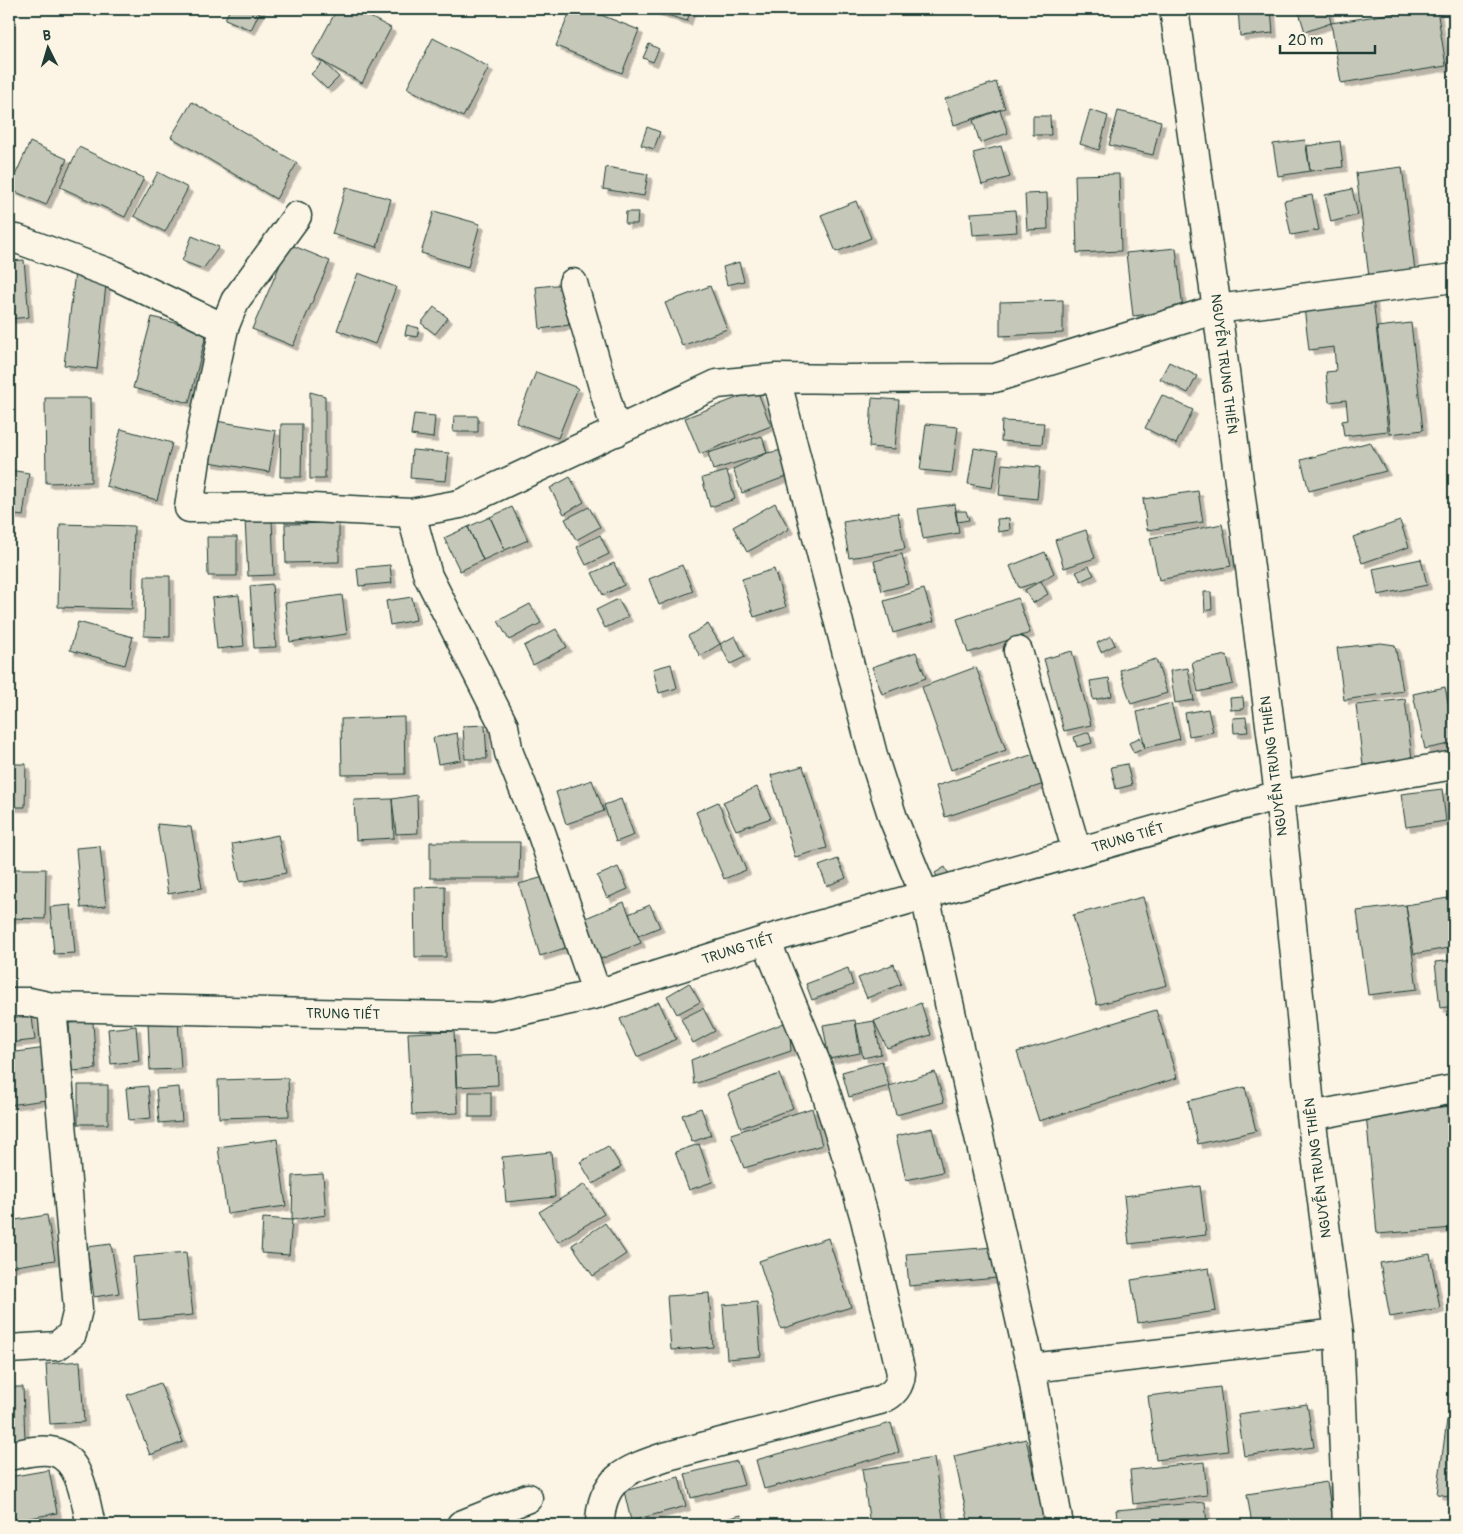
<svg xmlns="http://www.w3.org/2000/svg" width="1463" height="1534" font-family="Pangolin,sans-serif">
<defs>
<filter id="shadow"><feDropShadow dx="4.5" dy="4.5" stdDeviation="0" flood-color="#0004"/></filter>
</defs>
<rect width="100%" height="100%" fill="#fcf5e5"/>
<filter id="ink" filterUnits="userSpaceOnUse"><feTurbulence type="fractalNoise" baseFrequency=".02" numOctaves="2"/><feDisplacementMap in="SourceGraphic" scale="10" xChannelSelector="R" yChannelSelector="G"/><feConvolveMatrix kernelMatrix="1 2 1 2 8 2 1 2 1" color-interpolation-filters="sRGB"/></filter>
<g filter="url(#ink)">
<path fill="#c5c7b9" stroke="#1f3d34" filter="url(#shadow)" d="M230,9H261L251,30L225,19Z
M337,9H355L391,28L362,83L312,56Z
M571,9H586L639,30L622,73L556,46Z
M654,9H691L687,21L654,11Z
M1238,9H1271L1273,33L1240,36Z
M1298,9H1328L1331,23L1305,32Z
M1422,9H1437L1446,66L1341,83L1331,23Z
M433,38L489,67L463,117L407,88Z
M649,44L659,49L653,62L643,58Z
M323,62L339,77L327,89L311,74Z
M996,82L1005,108L954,125L945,99Z
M192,102L297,163L276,199L171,137Z
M1000,110L1008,133L980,143L973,120Z
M1090,110L1108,116L1099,150L1080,144Z
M1118,111L1161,121L1153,155L1109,145Z
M1033,116H1050L1051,135H1033Z
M647,127L660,132L654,149L641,145Z
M1305,140L1310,171L1278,176L1273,144Z
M1340,141L1343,167L1310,171L1307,146Z
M30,142L67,159L46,205L9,189Z
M1001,146L1010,177L982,185L973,153Z
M79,147L144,178L125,217L60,187Z
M606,167L648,174L644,196L603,189Z
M1402,167L1415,271L1369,277L1356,173Z
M158,172L188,188L165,232L134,216Z
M1119,174L1121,251L1077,253L1075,175Z
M346,187L391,199L377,247L332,234Z
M1352,189L1358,215L1331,222L1325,195Z
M1047,193L1048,229L1027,230L1025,194Z
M1312,195L1319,230L1291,235L1284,201Z
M856,201L871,238L836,252L821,215Z
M1015,210L1017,232L973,235L971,213Z
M434,211L480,224L468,267L421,253Z
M626,212H638L637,224H625Z
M192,236L219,247L203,269L182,261Z
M289,244L330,261L293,346L252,329Z
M1176,248L1183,310L1133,316L1126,253Z
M24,260L29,317L9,319V261Z
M739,262L744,281L727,285L723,267Z
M75,272L107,275L97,369L64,365Z
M358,273L396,287L375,344L337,330Z
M565,284L569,325L540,329L536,287Z
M710,286L727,329L682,346L665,303Z
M1373,299L1388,431L1344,436L1342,421L1348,420L1346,400L1329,402L1326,372L1336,371L1334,347L1309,350L1304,307Z
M1063,300V333L1000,336V302Z
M434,307L448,318L435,334L421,323Z
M152,317L207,331L189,403L133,388Z
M1411,323L1423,430L1390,434L1377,327Z
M407,325L419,328L417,337L405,335Z
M1169,362L1197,376L1188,393L1160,379Z
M536,372L578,388L558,438L516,423Z
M757,390L771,426L700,454L685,418Z
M310,392L325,396V479H310Z
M1162,395L1193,410L1176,444L1145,428Z
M45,398H90L91,482L46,483Z
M872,398L899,400L895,449L869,447Z
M414,414L435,416L433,438L411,435Z
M454,416H478V432H453Z
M216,421L276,431L269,472L209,462Z
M1002,421L1044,423L1042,444L1001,441Z
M281,424H302L301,477H280Z
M926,424L958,427L952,473L920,470Z
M121,429L172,443L157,500L106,486Z
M762,436L767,453L713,470L708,453Z
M1370,442L1386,471L1309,491L1301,460Z
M974,448L998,452L992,488L968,484Z
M412,450L449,453L446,481L410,478Z
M783,450L793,474L742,493L733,469L767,453Z
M1002,464L1040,467L1037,499L999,495Z
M9,470L29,473L23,516L9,514Z
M727,471L735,499L710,507L702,478Z
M570,477L584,502L564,514L550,488Z
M1198,491L1203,522L1147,530L1143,499Z
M775,503L789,529L747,552L733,527Z
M955,504L959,533L923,539L918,509Z
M512,507L528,540L505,550L490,517Z
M589,507L600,527L576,540L565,519Z
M955,511H966L969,520L957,522Z
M898,513L905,549L849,558L843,522Z
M490,517L505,550L483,560L468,527Z
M1009,518L1010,530L998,532L997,519Z
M272,519L274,575L248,576L245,520Z
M1400,521L1409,547L1362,563L1353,537Z
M339,523V562L286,563L285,524Z
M60,524L134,526L132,609L58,607Z
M1222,524L1231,566L1159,580L1150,538Z
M468,527L483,560L460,571L444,538Z
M1086,530L1095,558L1064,568L1055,540Z
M600,535L609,554L586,565L577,547Z
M207,537H237V576H208Z
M1045,552L1054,573L1041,581L1019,588L1010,566Z
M902,554L909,584L882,591L874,561Z
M1421,559L1427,585L1378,595L1373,569Z
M614,563L624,585L603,595L592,573Z
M390,565L392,583L359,586L357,568Z
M682,565L693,591L659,605L649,579Z
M1089,566L1094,575L1081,581L1076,572Z
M774,569L786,607L754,617L742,579Z
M145,576H170V637L144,636Z
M1041,581L1048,594L1033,603L1025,590Z
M272,584L276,647L254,648L250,586Z
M924,589L934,621L893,633L884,601Z
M1204,592H1211L1212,609L1205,612Z
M239,595L244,646L217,649L212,598Z
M342,595L347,634L290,642L285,603Z
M412,597L416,620L390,625L386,601Z
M1018,598L1030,633L968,653L957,619Z
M618,599L628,617L605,628L596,610Z
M530,604L541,623L509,640L498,621Z
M78,622L133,637L125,665L70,650Z
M708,624L720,644L700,656L688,636Z
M556,629L567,647L533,665L524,646Z
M735,636L745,657L730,664L720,644Z
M1111,636L1115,645L1101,652L1097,643Z
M1381,643L1395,645L1403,691L1344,700L1337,648Z
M1072,651L1091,725L1064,731L1044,659Z
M916,652L926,678L882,694L872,667Z
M1227,655L1233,684L1198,692L1192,662Z
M1156,659L1167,693L1131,704L1120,670Z
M671,664L677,688L659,693L653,669Z
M976,667L1006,750L951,770L922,687Z
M1188,668L1194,700L1175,703L1170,671Z
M1109,678L1112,696L1093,700L1090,681Z
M1445,687L1454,733V743L1425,749L1413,694Z
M1243,697L1244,709L1231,710L1230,698Z
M1405,699L1412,759L1363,765L1356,705Z
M1171,703L1180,739L1145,748L1137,712Z
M1208,709L1213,732L1189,736L1185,713Z
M404,717L405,774L342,775L341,719Z
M1246,717L1248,732L1234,733L1233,718Z
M485,725L487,759H465L463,726Z
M1089,732L1092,743L1077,747L1074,737Z
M457,733L461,760L438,764L433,738Z
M1140,737L1145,748L1134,753L1129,743Z
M1043,751L1053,781L945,817L936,786Z
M9,764H26L25,807H9Z
M1127,764L1132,785L1116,789L1111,767Z
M803,766L827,848L795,857L771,775Z
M592,780L604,811L566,824L556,792Z
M757,787L771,818L736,830L723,802Z
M1442,789L1446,821L1406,827L1401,794Z
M417,795L418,833L396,834L392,799Z
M392,799L394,838L356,840L354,800Z
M621,799L634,835L616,842L604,805Z
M718,802L746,870L724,879L696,812Z
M157,824L191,827L202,888L168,894Z
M278,835L286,873L240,882L232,844Z
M430,842H520L519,878H430Z
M100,846L106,906L81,908L76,848Z
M838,859L846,878L827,886L819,866Z
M618,867L628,889L607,898L597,876Z
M945,867L951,879L941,884L935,873Z
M9,869H46L45,919L9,918Z
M547,876L568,947L540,956L519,884Z
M445,886L446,957H415L414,887Z
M1143,897L1167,985L1097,1005L1073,915Z
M1454,897V947L1414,954L1406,905Z
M624,902L641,943L598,960L581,920Z
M71,905L75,953L54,954L50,907Z
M650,905L660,927L638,936L629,914Z
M1406,905L1417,989L1368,995L1357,911Z
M1454,960V1006L1440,1008L1435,962Z
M894,964L901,984L867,998L858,978Z
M848,968L853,985L812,1000L806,984Z
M689,983L700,1002L677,1014L667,996Z
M659,1002L676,1039L637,1057L620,1019Z
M921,1003L931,1035L887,1048L874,1021Z
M703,1008L715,1031L693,1043L681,1019Z
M31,1010L35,1040L9,1043V1013Z
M1156,1010L1177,1078L1039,1121L1017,1052Z
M178,1020L181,1069L150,1070L148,1022Z
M855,1020L860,1053L829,1059L823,1025Z
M789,1021L791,1051L694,1084L691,1060Z
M874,1021L881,1054L863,1058L856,1024Z
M93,1022L96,1069L72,1071L69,1023Z
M136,1026L139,1061L111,1064L108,1029Z
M454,1031L458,1113L412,1115L408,1033Z
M46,1048L53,1099L9,1105V1053Z
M497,1056L498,1085L456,1087L455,1057Z
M882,1061L889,1086L849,1097L842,1072Z
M935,1072L944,1102L896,1115L889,1086Z
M779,1074L793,1108L741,1128L728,1094Z
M288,1078L289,1116L219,1118L218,1080Z
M78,1085H108V1124H78Z
M148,1086L151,1118L129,1120L126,1088Z
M179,1087L182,1121L159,1123L156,1089Z
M1245,1087L1256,1131L1198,1144L1188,1101Z
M469,1092H491V1117H469Z
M1454,1106V1228L1377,1234L1366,1113Z
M701,1108L711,1135L692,1142L682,1115Z
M812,1108L822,1145L744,1168L731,1134Z
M932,1128L943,1172L906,1180L896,1136Z
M277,1139L286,1206L227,1214L218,1147Z
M699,1144L712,1182L689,1190L675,1152Z
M608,1146L621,1167L593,1184L580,1162Z
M551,1152L555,1197L506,1202L502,1157Z
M323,1174L326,1215L292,1220L293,1176Z
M585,1184L604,1214L558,1242L539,1212Z
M1200,1186L1206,1235L1129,1244L1124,1196Z
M47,1215L55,1260L9,1267V1221Z
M263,1218L292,1220L289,1255L261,1253Z
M605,1223L626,1254L593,1276L572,1245Z
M828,1238L851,1307L781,1329L759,1261Z
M111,1244L119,1293L94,1297L87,1247Z
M994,1247L997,1278L909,1286L906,1254Z
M186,1252L193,1315L139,1320L133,1257Z
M1430,1254L1440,1308L1390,1317L1380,1263Z
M1209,1268L1216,1311L1138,1323L1131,1280Z
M709,1293L713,1347L671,1350L667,1296Z
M757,1302L761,1356L727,1359L723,1305Z
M80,1361L84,1422L50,1424L46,1364Z
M160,1383L183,1442L150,1455L127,1395Z
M9,1387H23L25,1440L9,1441Z
M1220,1387L1228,1451L1156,1460L1148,1396Z
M1307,1404L1314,1447L1244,1456L1238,1414Z
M1447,1420L1454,1421V1497L1437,1494Z
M891,1423L899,1452L764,1489L756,1460Z
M1026,1439L1046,1525H969L954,1456Z
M934,1458L944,1525H870L862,1469Z
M737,1461L744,1485L691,1498L685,1474Z
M1204,1462L1207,1495L1133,1504L1130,1470Z
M49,1470L57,1513L9,1522V1477Z
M679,1477L686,1506L631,1521L624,1491Z
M1327,1482L1333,1522L1314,1525H1252L1247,1494Z
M1205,1502L1207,1525H1118L1116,1510Z
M741,1515L744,1525H703Z"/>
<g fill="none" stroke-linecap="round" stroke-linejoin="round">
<defs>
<path id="minor" d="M1174,9L1217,309L1279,795L1311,1116L1339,1333L1347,1525
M297,216L235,301L224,328L197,453L189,508L292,507L411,513L460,504L717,384L776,378L848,379L995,378L1217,309L1454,278
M9,239H17L112,274L224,328
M573,283L616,432
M776,378L874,759L893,818L925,896L1031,1368L1059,1525
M411,513L428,576L504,726L509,753L541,832L597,994
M1018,651L1077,852
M9,1002H29L52,1007L493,1017L597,994L766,940L1279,795L1454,765
M1311,1116L1454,1089
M9,1349L57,1346L72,1334L78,1309L52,1007
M1031,1368L1339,1333
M9,1456C23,1453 41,1448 55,1452C82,1461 85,1502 91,1525
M461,1525L528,1498
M600,1525C600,1479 626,1470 664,1457L880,1400C893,1395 900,1388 901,1373L865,1219L850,1167L817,1065L766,940"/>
</defs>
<use href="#minor" stroke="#1f3d34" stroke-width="31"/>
<use href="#minor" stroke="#fcf5e5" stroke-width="28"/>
</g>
</g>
<g text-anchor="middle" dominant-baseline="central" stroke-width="4" stroke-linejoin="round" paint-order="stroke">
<g font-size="14" fill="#1f3d34" stroke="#fcf5e5">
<text transform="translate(1224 364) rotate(83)">NGUYỄN TRUNG THIÊN</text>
<text transform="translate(1274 766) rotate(-97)">NGUYỄN TRUNG THIÊN</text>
<text transform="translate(1128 838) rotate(-16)">TRUNG TIẾT</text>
<text transform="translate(738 949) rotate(-17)">TRUNG TIẾT</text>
<text transform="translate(343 1014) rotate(1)">TRUNG TIẾT</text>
<text transform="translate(1318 1168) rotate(-97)">NGUYỄN TRUNG THIÊN</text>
</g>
</g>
<rect width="1463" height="1534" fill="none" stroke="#fcf5e5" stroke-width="30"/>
<rect x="15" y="15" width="1433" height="1504" fill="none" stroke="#1f3d34" stroke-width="2" filter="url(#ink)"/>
<g transform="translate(48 48) rotate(355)" stroke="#fcf5e5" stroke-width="4" paint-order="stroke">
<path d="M0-4L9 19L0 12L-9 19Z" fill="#1f3d34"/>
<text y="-8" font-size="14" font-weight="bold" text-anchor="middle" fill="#1f3d34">B</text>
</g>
<path d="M1280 45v8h95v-8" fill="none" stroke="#1f3d34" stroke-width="2.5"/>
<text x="1288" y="45" font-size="15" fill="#1f3d34" stroke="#fcf5e5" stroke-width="4" paint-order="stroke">20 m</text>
</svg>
